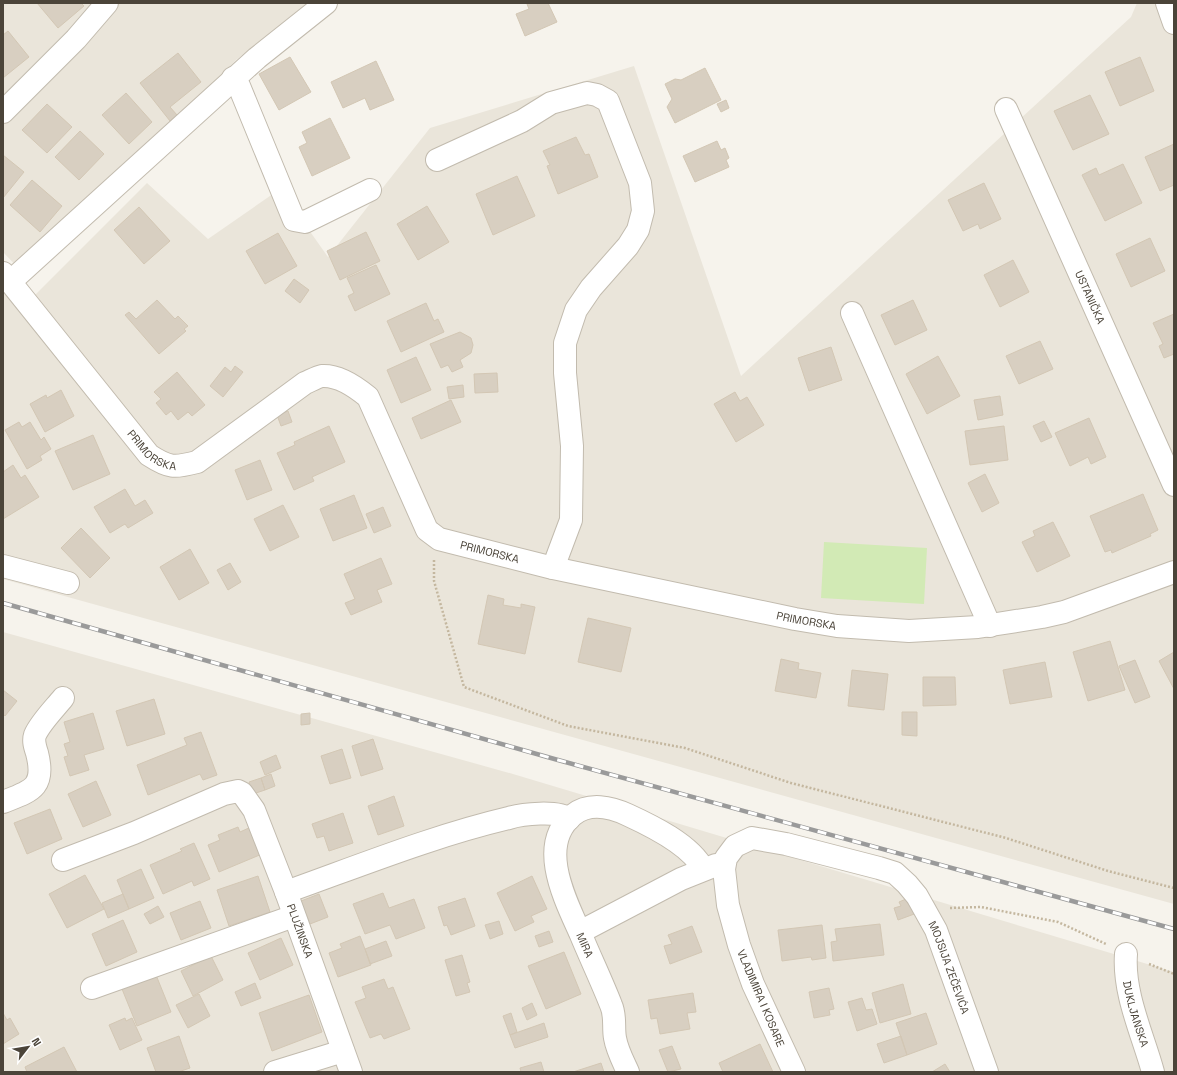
<svg xmlns="http://www.w3.org/2000/svg" width="1177" height="1075" font-family="'Space Grotesk',sans-serif">
<rect width="100%" height="100%" fill="#f6f3ec"/>
<path fill="#eae5da" d="M3,3H307L236,60L25,275L3,252Z
M1137,3H1174V904L3,579V290L20,310L147,183L208,239L280,189L328,257L430,128L634,66L741,376L1131,17Z
M3,632L513,774L1174,972V1072H3Z"/>
<path fill="#d2eab5" d="M824,542L927,548L924,604L821,598Z"/>
<path fill="#d8cfc1" stroke="#d3c7b4" d="M37,3H81L84,6L58,28Z
M530,3H548L557,22L525,36L516,14L529,9L527,4Z
M8,31L29,57L3,78V35Z
M178,53L201,82L170,107L177,115L170,121L140,83Z
M290,57L311,92L279,110L259,74Z
M1140,57L1154,91L1120,106L1105,72Z
M376,61L394,100L370,110L365,98L343,108L331,82Z
M705,68L721,100L675,123L667,107L672,99L665,84L675,79L681,80Z
M126,93L152,122L129,144L102,115Z
M1090,95L1109,134L1073,150L1054,111Z
M726,100L729,108L721,112L717,104Z
M47,104L72,127L47,153L22,130Z
M330,118L350,158L312,176L299,147L307,143L302,132Z
M80,131L104,154L79,180L55,157Z
M576,137L585,155L589,154L598,177L558,194L547,166L550,165L543,151Z
M717,141L721,150L725,148L729,158L726,160L729,167L695,182L683,156Z
M1174,144V185L1160,191L1145,157Z
M3,155L24,172L3,198Z
M1123,164L1142,203L1105,221L1082,175L1096,168L1099,175Z
M517,176L535,216L493,235L476,194Z
M32,180L62,206L40,232L10,205Z
M984,183L1001,219L980,229L978,224L963,231L948,200Z
M427,206L449,242L418,260L397,224Z
M139,207L170,241L144,264L114,230Z
M366,232L380,261L340,280L327,251Z
M278,233L297,266L265,284L246,251Z
M1150,238L1165,271L1131,287L1116,254Z
M1013,260L1029,292L1000,307L984,275Z
M376,265L390,294L355,311L348,296L354,293L347,278Z
M294,279L309,290L300,303L285,291Z
M157,300L175,319L178,316L188,326L184,329L186,331L159,354L125,315L129,312L136,319Z
M913,300L927,330L895,345L881,315Z
M426,303L434,321L438,319L444,332L401,352L387,321Z
M1174,314V354L1164,358L1159,346L1163,344L1153,323Z
M460,332L471,338L473,345L471,353L460,360L463,367L452,372L448,365L441,368L430,344Z
M1040,341L1053,369L1019,384L1006,356Z
M831,347L842,380L809,391L798,358Z
M938,356L960,396L927,414L906,374Z
M416,357L431,390L401,403L387,370Z
M235,366L243,372L223,397L210,386L225,367L231,372Z
M177,372L205,405L192,416L188,412L178,420L171,411L166,415L156,403L161,399L154,392Z
M497,373L498,392L475,393L474,374Z
M463,385L464,397L449,399L447,387Z
M61,390L74,416L45,432L30,404L46,395L47,398Z
M735,392L740,401L747,397L764,425L736,442L714,404Z
M1000,396L1003,415L978,420L974,400Z
M451,400L461,422L421,439L412,418Z
M288,411L292,422L281,426L277,415Z
M1089,418L1106,457L1091,464L1088,457L1070,466L1055,433Z
M1044,421L1052,437L1041,442L1033,426Z
M19,422L22,427L30,422L41,440L44,437L51,449L40,456L42,460L27,469L5,430Z
M329,426L345,462L312,477L314,481L294,490L277,453L295,445L294,442Z
M1004,426L1008,460L970,465L965,431Z
M93,435L110,474L73,490L55,451Z
M260,460L272,490L247,500L235,470Z
M13,465L21,478L25,475L39,497L3,519V472Z
M985,474L999,503L982,512L968,483Z
M125,489L135,506L145,500L153,513L128,528L125,524L110,533L94,507Z
M1143,494L1158,530L1150,534L1151,536L1112,553L1111,550L1105,552L1090,516Z
M354,495L367,528L333,541L320,509Z
M283,505L299,537L270,551L254,519Z
M383,507L391,526L374,533L366,514Z
M1053,522L1070,556L1037,572L1022,542L1035,536L1033,531Z
M81,528L110,558L90,578L61,548Z
M190,549L209,583L179,600L160,567Z
M381,558L392,584L377,590L382,602L351,615L345,603L355,599L344,574Z
M230,563L241,582L228,590L217,570Z
M488,595L504,599L503,605L521,608V604L535,607L525,654L478,644Z
M588,618L631,628L621,672L578,662Z
M1110,641L1125,690L1088,701L1073,652Z
M1174,652V689L1159,661Z
M781,659L799,663L798,669L821,673L816,698L775,691Z
M1135,660L1150,697L1135,703L1119,666Z
M1045,662L1052,697L1010,704L1003,670Z
M852,670L888,674L884,710L848,706Z
M923,677H955L956,705L923,706Z
M3,690L17,701L5,716L3,714Z
M154,699L165,734L127,746L116,711Z
M902,712H917V736L902,735Z
M93,713L104,749L84,755L89,770L70,776L64,757L68,756L64,744L70,742L64,722Z
M310,713V724L301,725V714Z
M201,732L217,775L203,780L200,774L148,795L137,765L187,745L184,738Z
M373,739L383,769L361,776L352,746Z
M342,749L351,778L330,784L321,756Z
M276,755L281,768L265,775L260,762Z
M271,774L275,786L265,790L261,778Z
M261,778L265,790L253,794L249,782Z
M96,781L111,815L83,827L68,794Z
M394,796L404,826L378,835L368,806Z
M50,809L62,839L27,854L14,823Z
M343,813L353,843L329,851L324,836L317,838L312,824Z
M238,827L240,832L251,827L262,854L219,872L208,845L220,840L218,835Z
M194,843L210,879L194,886L192,881L163,894L150,865L182,851L180,849Z
M141,869L154,898L129,909L117,880Z
M85,875L104,909L67,928L49,894Z
M258,876L270,912L229,926L217,890Z
M532,876L547,909L531,916L534,922L515,931L497,893Z
M383,893L389,908L414,899L425,928L396,939L390,925L365,934L353,904Z
M123,894L129,909L108,918L102,903Z
M319,894L328,917L310,924L301,901Z
M465,898L475,926L451,935L447,925L444,926L438,907Z
M906,899L908,904L912,902L917,913L898,920L894,908L901,906L899,902Z
M200,901L211,928L181,940L170,913Z
M158,906L164,917L150,924L144,914Z
M123,920L137,952L106,966L92,934Z
M499,921L503,934L490,939L485,925Z
M880,924L884,955L833,961L831,942L837,941L835,929Z
M822,925L826,958L812,960L811,957L782,961L778,930Z
M692,926L702,952L670,964L664,946L672,944L668,935Z
M549,931L553,942L539,947L535,936Z
M360,936L371,965L338,977L329,953L342,948L340,944Z
M281,938L293,965L260,980L248,953Z
M386,941L392,956L370,964L365,949Z
M564,952L581,994L546,1009L528,966Z
M462,955L470,982L467,983L470,992L456,996L445,960Z
M211,956L223,980L193,996L181,971Z
M156,975L171,1012L137,1026L122,989Z
M384,979L388,989L393,987L410,1029L384,1039L381,1034L370,1038L355,1002L366,998L362,987Z
M255,983L261,998L241,1006L235,992Z
M903,984L911,1014L880,1023L872,993Z
M829,988L834,1009L829,1010L830,1015L814,1018L809,992Z
M693,993L696,1012L687,1013L690,1029L660,1034L657,1018L651,1019L648,1000Z
M199,994L210,1016L188,1028L176,1005Z
M309,995L322,1032L272,1051L259,1013Z
M862,998L866,1010L872,1009L877,1024L857,1031L848,1002Z
M532,1003L537,1015L527,1020L522,1008Z
M3,1013L7,1020L10,1018L19,1034L3,1044Z
M511,1013L517,1032L510,1035L503,1016Z
M926,1013L937,1044L907,1055L896,1023Z
M125,1018L126,1021L132,1018L142,1040L120,1050L109,1025Z
M544,1023L548,1037L515,1048L510,1035Z
M179,1036L190,1068L178,1072H156L147,1048Z
M901,1036L907,1055L884,1063L877,1044Z
M760,1044L773,1072H723L719,1063Z
M672,1046L681,1069L668,1072L659,1050Z
M64,1047L77,1072H27L25,1067Z
M541,1062L544,1072H521L520,1068Z
M601,1063L604,1072H573Z
M945,1064L950,1072H932Z"/>
<g fill="none" stroke-linecap="round" stroke-linejoin="round">
<defs>
<g id="minor">
<path d="M1167,3L1174,23"/>
<path d="M233,78L239,86L294,220L305,222L370,190"/>
<path id="s1" d="M1006,109L1174,485"/>
<path d="M3,112L76,39L107,3"/>
<path d="M437,160L522,121L551,103L587,93L597,95L608,101L640,183L643,211L638,230L628,246L591,288L576,310L565,343V373L572,446L571,520L553,568"/>
<path id="s2" d="M3,273L149,455C169,468 174,468 197,462L305,383C310,381 317,377 322,376C339,375 356,387 368,397L427,530L439,539L553,568L795,619L837,626L909,631L978,627L1042,617L1064,612L1174,572"/>
<path d="M10,282L257,58L326,3"/>
<path d="M852,313L990,626"/>
<path d="M3,566L68,583"/>
<path d="M3,802C31,791 46,788 37,753C35,747 33,741 35,735C40,723 55,708 63,698"/>
<path id="s3" d="M63,860L134,833L224,794L238,791L242,793L254,810L286,892L351,1072"/>
<path d="M286,892C359,866 433,836 509,818C522,814 558,810 569,819"/>
<path d="M580,932L681,879L716,865"/>
<path id="s4" d="M1126,954C1123,994 1143,1035 1153,1072"/>
<path d="M92,988L294,916"/>
<path d="M275,1072L343,1051"/>
<path d="M628,1072C623,1061 617,1050 615,1038C613,1027 616,1016 611,1005C602,982 591,959 581,935C566,901 536,845 573,815C589,802 611,807 628,815C652,826 691,845 703,869"/>
<path id="s5" d="M794,1072L753,984L739,945L728,905L724,869L726,858L735,846L752,838L786,844L879,868L895,873L907,884L917,896L936,930L987,1072"/>
</g>
</defs>
<use href="#minor" stroke="#c2bbae" stroke-width="24"/>
<path stroke="#c4b79f" stroke-width="2.5" stroke-dasharray="2 2" stroke-linecap="butt" d="M434,560V581L464,687L568,726L685,748L791,783L1006,838L1108,871L1174,888
M950,908L981,907L1058,922L1106,944
M1149,964L1174,974"/>
<use href="#minor" stroke="#fff" stroke-width="22"/>
<defs>
<path id="rail" d="M3,603L558,760L1174,929"/>
</defs>
<use href="#rail" stroke="#9a9a9a" stroke-width="4.5"/>
<use href="#rail" stroke="#fff" stroke-width="3" stroke-dasharray="9" stroke-linecap="butt"/>
</g>
<g text-anchor="middle" dominant-baseline="central" stroke-width="3" stroke-linejoin="round" paint-order="stroke">
<g font-size="11" fill="#4b4439" stroke="#fff">
<text stroke="none"><textPath href="#s1" startOffset="206">USTANIČKA</textPath></text>
<text stroke="none"><textPath href="#s2" startOffset="233">PRIMORSKA</textPath></text>
<text stroke="none"><textPath href="#s2" startOffset="701">PRIMORSKA</textPath></text>
<text stroke="none"><textPath href="#s2" startOffset="1025">PRIMORSKA</textPath></text>
<text stroke="none"><textPath href="#s3" startOffset="343">PLUŽINSKA</textPath></text>
<text transform="translate(585 945) rotate(66)">MIRA</text>
<text stroke="none"><textPath href="#s5" startOffset="519">MOJSIJA ZEČEVIĆA</textPath></text>
<text transform="translate(761 998) rotate(67)">VLADIMIRA I KOSARE</text>
<text stroke="none"><textPath href="#s4" startOffset="61">DUKLJANSKA</textPath></text>
</g>
</g>
<rect width="1177" height="1075" fill="none" stroke="#4b4439" stroke-width="8"/>
<g transform="translate(28 1047) rotate(59)" stroke="#ffffff" stroke-width="3" paint-order="stroke">
<path d="M0-3L7 15L0 10L-7 15Z" fill="#4b4439"/>
<text y="-6" font-size="11" font-weight="bold" text-anchor="middle" fill="#4b4439">N</text>
</g>
</svg>
